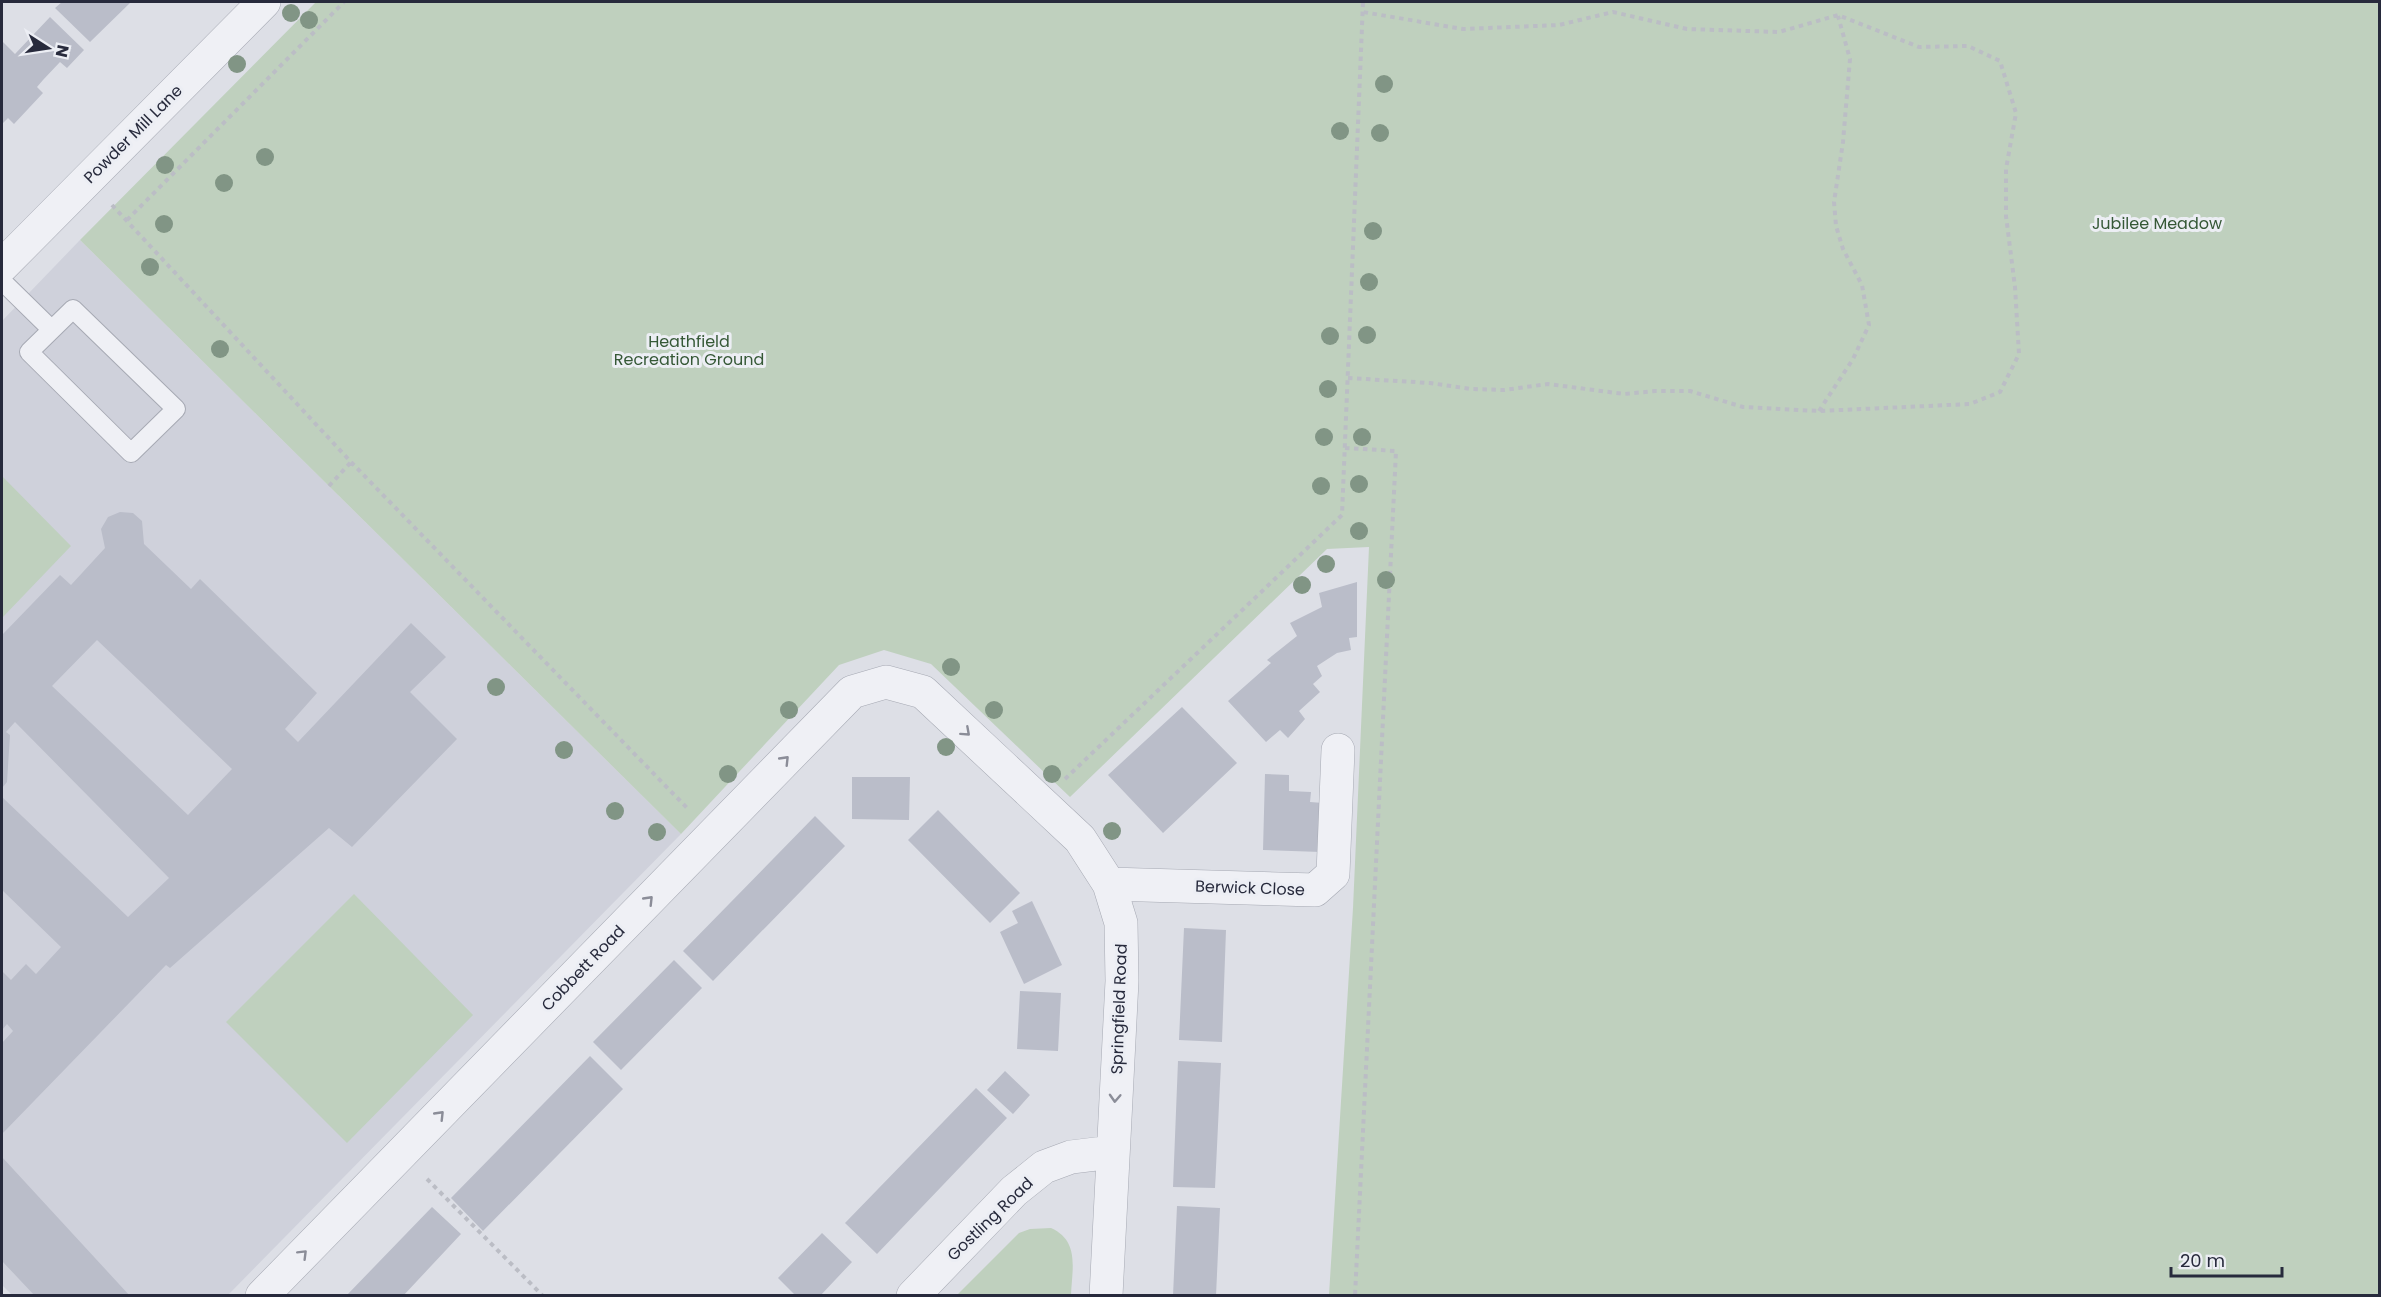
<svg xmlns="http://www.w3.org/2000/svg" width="2381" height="1297" font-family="Poppins,sans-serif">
<rect width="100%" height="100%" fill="#dddfe6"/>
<path fill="#cfd1db" d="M80,240L681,834L228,1295L13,1296L2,1285V321Z"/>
<path fill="#bfd0be" d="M316,2H2379V1295H1329L1353,908L1369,547L1327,549L1070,797L931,664L884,650L839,665L681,834L80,240Z
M2,476L71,546L2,618Z
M354,894L473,1015L347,1143L226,1022Z
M1051,1228C1080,1241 1072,1269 1071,1295H957L1019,1233L1030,1229Z"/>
<path fill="#babdc9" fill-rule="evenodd" d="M62,2H131L90,42L55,8Z
M50,17L84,50L67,68L60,62L43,80L37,87L43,93L14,124L8,118L2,124V41L15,54Z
M120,512L133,513L142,521L144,544L191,589L200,579L317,693L285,729L298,742L411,623L446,657L410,692L457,739L352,847L329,828L170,968L166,965L2,1134V1043L13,1031L7,1024L2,1030V971L11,980L26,964L36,974L61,947L2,890V797L128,917L169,878L15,722L6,732L10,735L7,782L2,788V635L60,575L71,585L105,548L101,529L108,517ZM97,640L232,769L188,815L52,686Z
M1357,582V637L1349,638L1351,650L1337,653L1317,666L1322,676L1313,684L1320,692L1299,711L1305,719L1288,738L1280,730L1266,742L1228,701L1271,663L1267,660L1297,636L1290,623L1322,607L1319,593Z
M1182,707L1237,763L1163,833L1108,775Z
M1265,774L1289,775V791L1311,792L1310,802L1323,803L1321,852L1263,850Z
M852,777H910L909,820L852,819Z
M938,810L1020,893L990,923L908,840Z
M815,816L845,846L713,981L683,951Z
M1032,901L1062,965L1024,984L1000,932L1018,923L1012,911Z
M1184,928L1226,930L1222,1042L1179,1040Z
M674,960L702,988L621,1070L593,1042Z
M1020,991L1061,993L1058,1051L1017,1049Z
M590,1056L623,1089L483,1231L451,1198Z
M1178,1061L1221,1063L1215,1188L1173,1187Z
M1005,1071L1030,1095L1013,1114L987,1090Z
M976,1088L1007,1118L877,1254L845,1223Z
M2,1157L130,1296H35L2,1261Z
M1177,1206L1220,1208L1216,1296H1173Z
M432,1207L461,1234L403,1296H346Z
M822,1233L852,1262L820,1296H796L778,1278Z"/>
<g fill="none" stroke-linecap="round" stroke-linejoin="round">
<defs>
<path id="service" d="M2,281L51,329
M73,309L176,409L131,453L29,352Z"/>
<path id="minor" d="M1109,884L1315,890L1333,874L1338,750
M262,1296L852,692L886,682L923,692L1080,839L1109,884L1121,923L1122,981L1106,1296
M913,1296L1014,1191L1044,1167L1071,1157L1112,1152"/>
<path id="tertiary" d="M2,266L264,2"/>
</defs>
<use href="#service" stroke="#a6a9b3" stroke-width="20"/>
<use href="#minor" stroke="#a6a9b3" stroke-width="34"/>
<use href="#tertiary" stroke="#a6a9b3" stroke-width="34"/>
<path stroke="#bbbdc5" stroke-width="4" stroke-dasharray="4.5 4.5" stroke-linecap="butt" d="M112,205L351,462L689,810
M127,220L344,2
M1348,378L1430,383L1471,389L1504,390L1548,384L1624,394L1656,391H1690L1743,407L1819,411L1970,404L2000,392L2019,354L2015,287L2006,216V169L2016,113L2000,61L1968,46L1919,47L1838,15L1779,32L1687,29L1613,12L1559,25L1463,29L1363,12
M1819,411L1853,359L1869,325L1862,285L1843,249L1836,226L1834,202L1843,142L1850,59L1838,16
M1345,448L1396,451L1355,1296
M329,486L351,462
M1065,779L1342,515L1363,2
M427,1179L543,1296"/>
<use href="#service" stroke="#eff0f5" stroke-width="18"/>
<use href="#minor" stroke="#eff0f5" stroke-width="33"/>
<use href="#tertiary" stroke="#eff0f5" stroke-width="33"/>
</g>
<g fill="#819585">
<circle cx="291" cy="13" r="9"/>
<circle cx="309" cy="20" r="9"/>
<circle cx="237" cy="64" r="9"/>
<circle cx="1384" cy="84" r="9"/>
<circle cx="1340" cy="131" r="9"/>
<circle cx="1380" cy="133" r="9"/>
<circle cx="265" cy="157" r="9"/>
<circle cx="165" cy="165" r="9"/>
<circle cx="224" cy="183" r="9"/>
<circle cx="164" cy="224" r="9"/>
<circle cx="1373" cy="231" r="9"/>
<circle cx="150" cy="267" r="9"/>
<circle cx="1369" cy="282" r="9"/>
<circle cx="1367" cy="335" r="9"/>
<circle cx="1330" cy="336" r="9"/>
<circle cx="220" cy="349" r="9"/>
<circle cx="1328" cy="389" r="9"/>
<circle cx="1324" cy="437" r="9"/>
<circle cx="1362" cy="437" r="9"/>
<circle cx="1359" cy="484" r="9"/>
<circle cx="1321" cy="486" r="9"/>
<circle cx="1359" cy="531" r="9"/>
<circle cx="1326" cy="564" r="9"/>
<circle cx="1386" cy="580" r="9"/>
<circle cx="1302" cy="585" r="9"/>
<circle cx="951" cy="667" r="9"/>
<circle cx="496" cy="687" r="9"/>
<circle cx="789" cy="710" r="9"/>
<circle cx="994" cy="710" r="9"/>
<circle cx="946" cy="747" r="9"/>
<circle cx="564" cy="750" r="9"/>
<circle cx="728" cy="774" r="9"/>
<circle cx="1052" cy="774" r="9"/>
<circle cx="615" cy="811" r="9"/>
<circle cx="1112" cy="831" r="9"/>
<circle cx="657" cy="832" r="9"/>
</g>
<defs><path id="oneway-chevron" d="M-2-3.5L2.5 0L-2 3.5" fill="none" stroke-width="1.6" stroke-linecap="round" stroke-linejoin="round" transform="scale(1.5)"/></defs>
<g stroke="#8b8d98">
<use href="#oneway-chevron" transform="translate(966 732) rotate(42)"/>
<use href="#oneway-chevron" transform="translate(785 760) rotate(-46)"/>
<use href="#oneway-chevron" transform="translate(649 900) rotate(-46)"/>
<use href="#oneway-chevron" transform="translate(1115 1098) rotate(93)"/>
<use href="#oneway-chevron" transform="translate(440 1115) rotate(-46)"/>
<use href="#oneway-chevron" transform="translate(303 1254) rotate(-45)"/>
</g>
<g text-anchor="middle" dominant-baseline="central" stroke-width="6" stroke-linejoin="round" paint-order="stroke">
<g font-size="16" fill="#272a3c" stroke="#eceef4">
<text transform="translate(133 134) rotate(-45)">Powder Mill Lane</text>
<text transform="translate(1250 888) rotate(2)">Berwick Close</text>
<text transform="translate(583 968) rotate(-46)">Cobbett Road</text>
<text transform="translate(1119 1009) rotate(-88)">Springfield Road</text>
<text transform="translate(990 1219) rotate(-44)">Gostling Road</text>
</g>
<g font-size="16" fill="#355836" stroke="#eceef4">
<text x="2157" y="223">Jubilee Meadow</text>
<text x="689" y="341">Heathfield<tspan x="689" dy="18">Recreation Ground</tspan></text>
</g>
</g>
<rect width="2381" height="1297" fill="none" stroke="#272a3c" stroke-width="6"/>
<g transform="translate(48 48) rotate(102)" stroke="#eceef4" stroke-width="4.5" paint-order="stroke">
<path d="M0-4.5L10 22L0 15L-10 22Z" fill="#272a3c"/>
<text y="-9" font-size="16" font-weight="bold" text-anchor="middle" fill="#272a3c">N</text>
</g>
<path d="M2171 1267v9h111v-9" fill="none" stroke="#272a3c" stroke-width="3"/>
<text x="2180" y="1267" font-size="18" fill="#272a3c" stroke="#eceef4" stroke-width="4.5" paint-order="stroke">20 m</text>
</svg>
